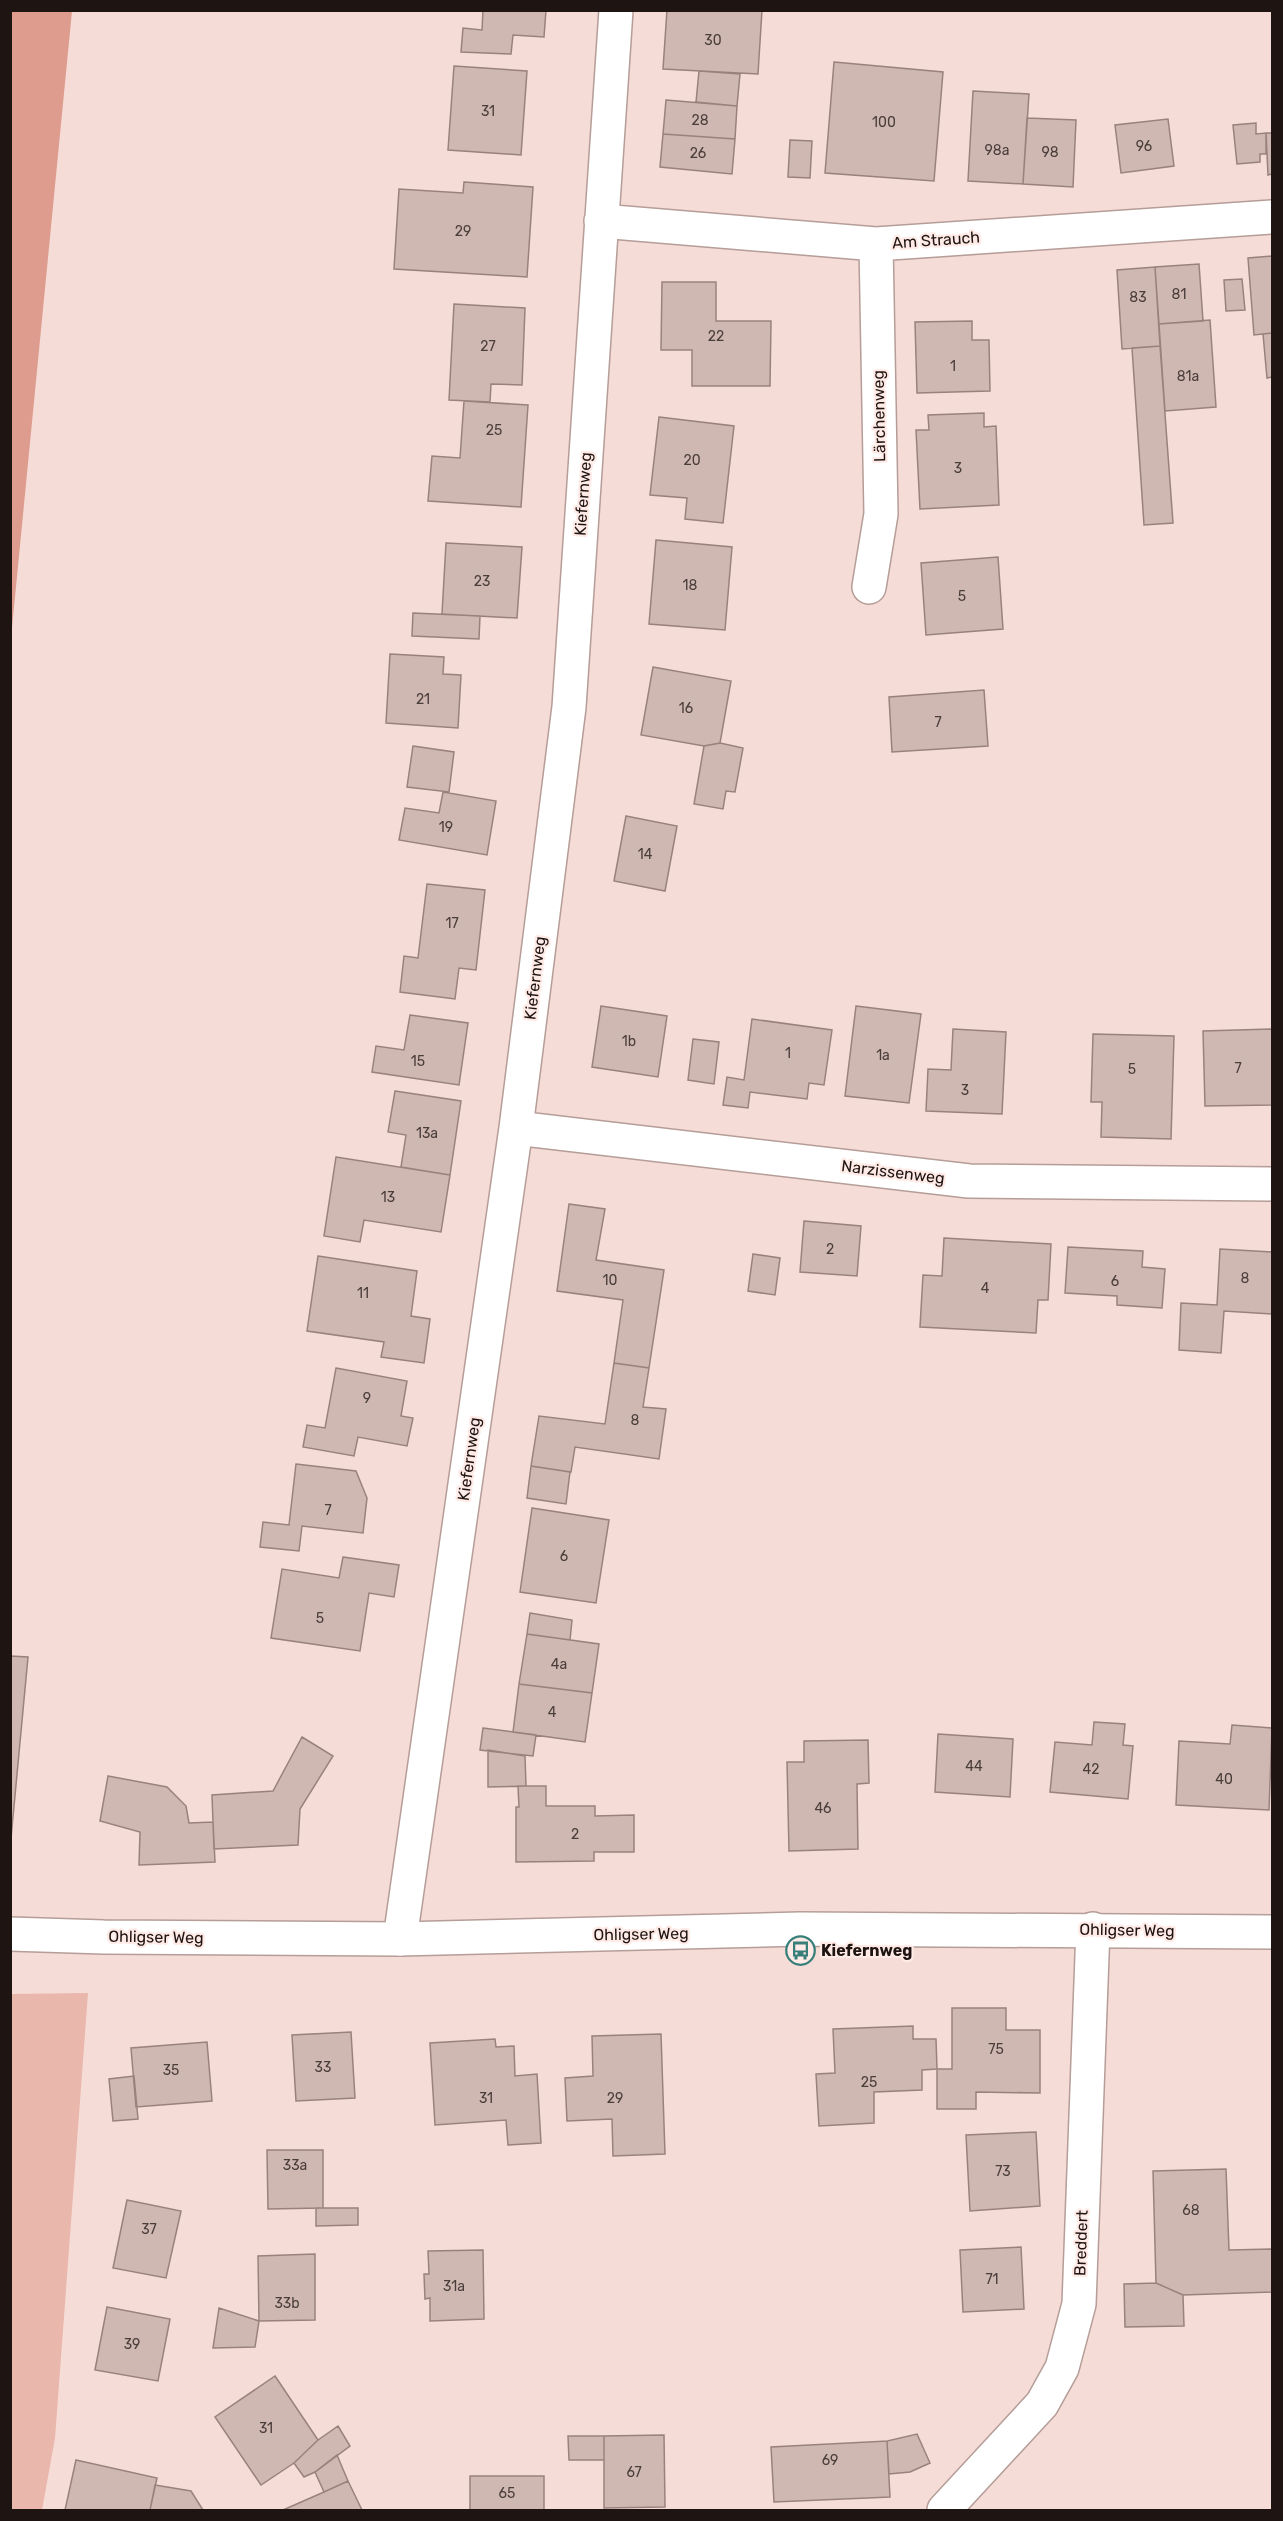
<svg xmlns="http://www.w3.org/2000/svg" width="1283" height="2521" font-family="Rubik,sans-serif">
<rect width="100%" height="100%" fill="#f5dcd6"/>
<path fill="#e9b7ab" d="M88,1993L55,2438L42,2510H11V1994Z"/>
<path fill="#dd9c8e" d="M11,10L72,11L11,638L10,11Z"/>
<path fill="#d0b8b2" stroke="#99827d" stroke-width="1.5" d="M483,10H546L544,37L513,35L511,54L461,52L463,28L482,30Z
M667,10H762L758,74L663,69Z
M834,62L943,72L934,181L825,173Z
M454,66L527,71L521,155L448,150Z
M699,71L740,74L737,106L696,102Z
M973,91L1029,94L1023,184L968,181Z
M666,100L737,106L735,139L663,134Z
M1027,118L1076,120L1073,187L1023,184Z
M1168,119L1174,166L1121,173L1115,125Z
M1256,123V134L1266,133V154H1260V162L1237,164L1233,125Z
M1266,133H1272V174L1268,175Z
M663,134L735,139L732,174L660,167Z
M790,140L812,141L810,178L788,177Z
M464,182L533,187L527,277L394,269L399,189L463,193Z
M1272,256V333L1254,335L1248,258Z
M1199,264L1203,321L1159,324L1155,267Z
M1155,267L1160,346L1122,349L1117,270Z
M1242,279L1245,310L1226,311L1224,280Z
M662,282H716V321H771L770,386H692V350H661Z
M454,304L525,308L522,385L491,384L490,402L449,400Z
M1210,320L1216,407L1165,411L1159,324Z
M972,321V340H989L990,391L917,393L915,322Z
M1272,333V377L1267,378L1263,334Z
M1160,346L1173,523L1144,525L1132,348Z
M464,401L528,405L521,507L428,501L432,456L460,458Z
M984,413V427L996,426L999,505L920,509L916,430H929L928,415Z
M659,417L734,426L723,523L685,519L687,498L650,495Z
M656,540L732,547L725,630L649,624Z
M446,543L522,547L517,618L442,614Z
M998,557L1003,629L926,635L921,563Z
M413,613L480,616L479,639L412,636Z
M390,654L444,657L443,674L461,675L458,728L386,723Z
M653,667L731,681L720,743L704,746L641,735Z
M984,690L988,746L892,752L889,697Z
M720,743L743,748L735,792L726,791L723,809L694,804L704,746Z
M413,746L454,752L449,792L407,787Z
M443,792L496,801L487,855L399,840L405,808L439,813Z
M626,816L677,826L665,891L614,881Z
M427,884L485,890L476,970L459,968L455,999L400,992L404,956L418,958Z
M601,1006L667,1016L658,1077L592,1067Z
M856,1006L921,1014L909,1103L845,1096Z
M410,1015L468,1023L459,1085L372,1072L376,1046L404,1050Z
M752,1019L832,1030L824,1085L809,1083L807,1099L750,1092L748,1108L723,1105L727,1077L744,1080Z
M953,1029L1006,1032L1002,1114L926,1111L928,1069L951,1070Z
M1272,1029V1105L1205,1106L1203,1031Z
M1093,1034L1174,1036L1171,1139L1101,1137L1102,1102H1091Z
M693,1039L719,1042L714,1084L688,1080Z
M395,1091L461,1101L450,1175L401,1167L406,1135L388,1132Z
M336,1157L450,1175L441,1232L364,1220L360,1242L324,1236Z
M569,1204L605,1209L596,1260L664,1270L649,1368L614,1363L623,1300L557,1291Z
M804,1221L861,1226L857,1276L800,1272Z
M944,1238L1051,1244L1048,1300H1038L1036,1333L920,1327L923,1275L942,1276Z
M1068,1247L1143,1251L1142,1267L1165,1269L1162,1308L1117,1305V1296L1065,1293Z
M1220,1249L1272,1252V1314L1224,1311L1221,1353L1179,1350L1181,1303L1217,1305Z
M753,1254L780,1258L775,1295L748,1291Z
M318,1256L417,1271L411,1316L430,1319L424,1363L381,1357L384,1342L307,1331Z
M614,1363L649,1368L643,1407L666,1409L659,1459L575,1447L571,1472L531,1466L539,1416L605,1424Z
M336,1368L407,1381L401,1416L413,1418L407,1446L358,1437L354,1456L303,1447L307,1425L325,1428Z
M296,1464L356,1471L367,1498L363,1533L302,1526L299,1551L260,1547L263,1522L289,1525Z
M531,1466L570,1472L566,1504L527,1498Z
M532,1508L609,1520L596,1603L520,1592Z
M343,1557L399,1565L394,1597L369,1593L360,1651L271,1638L282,1569L339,1578Z
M530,1613L572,1620L570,1640L527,1634Z
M527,1634L599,1644L592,1693L519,1684Z
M10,1656L28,1657L10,1849Z
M519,1684L592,1693L585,1742L513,1732Z
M1094,1722L1125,1724L1123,1745L1133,1746L1128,1799L1050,1792L1055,1742L1092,1745Z
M1232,1725L1272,1728L1269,1810L1176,1805L1179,1741L1230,1744Z
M483,1728L536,1735L533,1756L480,1750Z
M938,1734L1013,1739L1010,1797L935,1792Z
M302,1737L333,1756L300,1809L298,1845L214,1849L212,1795L273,1791Z
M868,1740L869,1783L857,1784L858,1849L789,1851L787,1762H804V1741Z
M488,1750L525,1756L526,1786L488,1787Z
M108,1776L167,1787L186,1806L189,1823L213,1822L215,1862L139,1865L140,1832L100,1821Z
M518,1786H546V1806H595V1816L634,1815V1852H594V1861L516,1862V1807H519Z
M952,2008H1006V2030H1040V2093L976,2092V2109H937V2069H952Z
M913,2026V2039H936L937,2069L922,2070V2090L874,2092V2123L819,2126L816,2074L835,2073L833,2029Z
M351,2032L355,2098L296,2101L292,2035Z
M661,2034L665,2154L613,2156L612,2119L567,2121L565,2078L593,2076L592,2036Z
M495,2039L496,2047L514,2046L515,2076L537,2074L541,2143L508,2145L506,2120L435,2125L430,2043Z
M207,2042L212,2101L136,2107L131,2048Z
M134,2076L138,2119L113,2121L109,2079Z
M1036,2132L1040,2206L970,2211L966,2135Z
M267,2150H323V2208L268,2209Z
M1226,2169L1229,2250L1272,2249V2292L1183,2295L1156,2283L1153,2171Z
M127,2200L181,2211L166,2278L113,2268Z
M316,2208H358V2225L316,2226Z
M1021,2247L1024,2309L963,2312L960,2250Z
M483,2250L484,2319L430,2321V2298L425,2299L424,2274H429L428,2251Z
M315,2254V2320L259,2321L258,2256Z
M1156,2283L1183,2295L1184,2326L1125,2327L1124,2284Z
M107,2307L170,2319L158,2381L95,2370Z
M219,2308L259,2321L255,2347L213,2348Z
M275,2376L318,2440L294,2463L261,2485L215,2417Z
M338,2426L350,2446L315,2472L304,2477L294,2463L318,2440Z
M917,2434L930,2463L910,2472L889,2474L887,2441Z
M664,2435L665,2507L604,2508V2436Z
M568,2436H604V2460H569Z
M887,2441L890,2497L774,2502L771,2447Z
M337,2455L348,2481L324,2492L315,2472Z
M76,2460L157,2478L150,2510H65Z
M470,2476H544V2510H470Z
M348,2481L362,2510H283L324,2492Z
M155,2485L191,2491L203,2510H150Z"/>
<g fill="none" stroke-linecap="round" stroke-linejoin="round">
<defs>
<path id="minor" d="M601,221L876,244L1272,217
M869,587L881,514L876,244
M516,1128L969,1181L1272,1184
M400,1939L516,1128L569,707L616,10
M944,2510L1042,2404L1062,2368L1079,2304L1093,1929"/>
<path id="tertiary" d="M10,1934L104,1937L400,1939L800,1929L1272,1932"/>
</defs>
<use href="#minor" stroke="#b59d98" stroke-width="36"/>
<use href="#tertiary" stroke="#b59d98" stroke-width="36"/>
<use href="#minor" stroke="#fff" stroke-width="33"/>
<use href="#tertiary" stroke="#fff" stroke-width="33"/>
</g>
<defs>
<symbol id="bus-ring" viewBox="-11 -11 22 22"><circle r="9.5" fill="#ffeae6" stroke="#387f7a" stroke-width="1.5"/><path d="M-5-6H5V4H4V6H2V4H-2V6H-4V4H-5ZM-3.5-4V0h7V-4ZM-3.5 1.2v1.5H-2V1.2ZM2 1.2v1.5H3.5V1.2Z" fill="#387f7a"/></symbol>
</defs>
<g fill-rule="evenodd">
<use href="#bus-ring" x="784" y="1934" width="33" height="33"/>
</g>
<g text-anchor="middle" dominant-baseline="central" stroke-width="4.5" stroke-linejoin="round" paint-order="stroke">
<g font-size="14" fill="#4a3e3b">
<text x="713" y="40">30</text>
<text x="488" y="111">31</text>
<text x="700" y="120">28</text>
<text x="884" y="122">100</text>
<text x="1144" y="146">96</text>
<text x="997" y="150">98a</text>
<text x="1050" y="152">98</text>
<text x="698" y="153">26</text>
<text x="463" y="231">29</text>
<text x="1179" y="294">81</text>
<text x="1138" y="297">83</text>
<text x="716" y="336">22</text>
<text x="488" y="346">27</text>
<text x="953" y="366">1</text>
<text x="1188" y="376">81a</text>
<text x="494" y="430">25</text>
<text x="692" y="460">20</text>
<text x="958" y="468">3</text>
<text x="482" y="581">23</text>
<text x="690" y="585">18</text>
<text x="962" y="596">5</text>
<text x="423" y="699">21</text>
<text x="686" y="708">16</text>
<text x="938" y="722">7</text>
<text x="446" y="827">19</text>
<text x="645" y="854">14</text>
<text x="452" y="923">17</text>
<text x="629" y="1041">1b</text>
<text x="788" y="1053">1</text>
<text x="883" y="1055">1a</text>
<text x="418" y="1061">15</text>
<text x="1238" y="1068">7</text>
<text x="1132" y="1069">5</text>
<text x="965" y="1090">3</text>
<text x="427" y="1133">13a</text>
<text x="388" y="1197">13</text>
<text x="830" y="1249">2</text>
<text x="1245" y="1278">8</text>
<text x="610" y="1280">10</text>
<text x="1115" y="1281">6</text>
<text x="985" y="1288">4</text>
<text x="363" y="1293">11</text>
<text x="367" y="1398">9</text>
<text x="635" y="1420">8</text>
<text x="328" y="1510">7</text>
<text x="564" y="1556">6</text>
<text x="320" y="1618">5</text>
<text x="559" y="1664">4a</text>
<text x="552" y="1712">4</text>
<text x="974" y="1766">44</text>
<text x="1091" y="1769">42</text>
<text x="1224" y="1779">40</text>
<text x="823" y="1808">46</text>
<text x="575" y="1834">2</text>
<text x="996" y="2049">75</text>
<text x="323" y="2067">33</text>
<text x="171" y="2070">35</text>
<text x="869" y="2082">25</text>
<text x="486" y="2098">31</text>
<text x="615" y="2098">29</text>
<text x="295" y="2165">33a</text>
<text x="1003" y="2171">73</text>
<text x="1191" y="2210">68</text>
<text x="149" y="2229">37</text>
<text x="992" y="2279">71</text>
<text x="454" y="2286">31a</text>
<text x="287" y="2303">33b</text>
<text x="132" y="2344">39</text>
<text x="266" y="2428">31</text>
<text x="830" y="2460">69</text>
<text x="634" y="2472">67</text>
<text x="507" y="2493">65</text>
</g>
<g font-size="16" fill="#1e1513" stroke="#ffeae6">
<text transform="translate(936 240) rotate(-4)">Am Strauch</text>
<text transform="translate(879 416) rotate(-91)">Lärchenweg</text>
<text transform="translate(583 494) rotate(-86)">Kiefernweg</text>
<text transform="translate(535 978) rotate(-83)">Kiefernweg</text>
<text transform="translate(893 1172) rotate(7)">Narzissenweg</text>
<text transform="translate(469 1459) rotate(-82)">Kiefernweg</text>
<text transform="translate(1127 1930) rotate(1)">Ohligser Weg</text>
<text transform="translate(641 1934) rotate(-1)">Ohligser Weg</text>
<text transform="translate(156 1937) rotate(1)">Ohligser Weg</text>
<text transform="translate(1081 2243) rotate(-88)">Breddert</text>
</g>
<g font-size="16" font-weight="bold" fill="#1e1513" stroke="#ffeae6" text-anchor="start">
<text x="821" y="1950">Kiefernweg</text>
</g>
</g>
<rect width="1283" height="2521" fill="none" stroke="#1e1513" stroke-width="24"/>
</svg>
